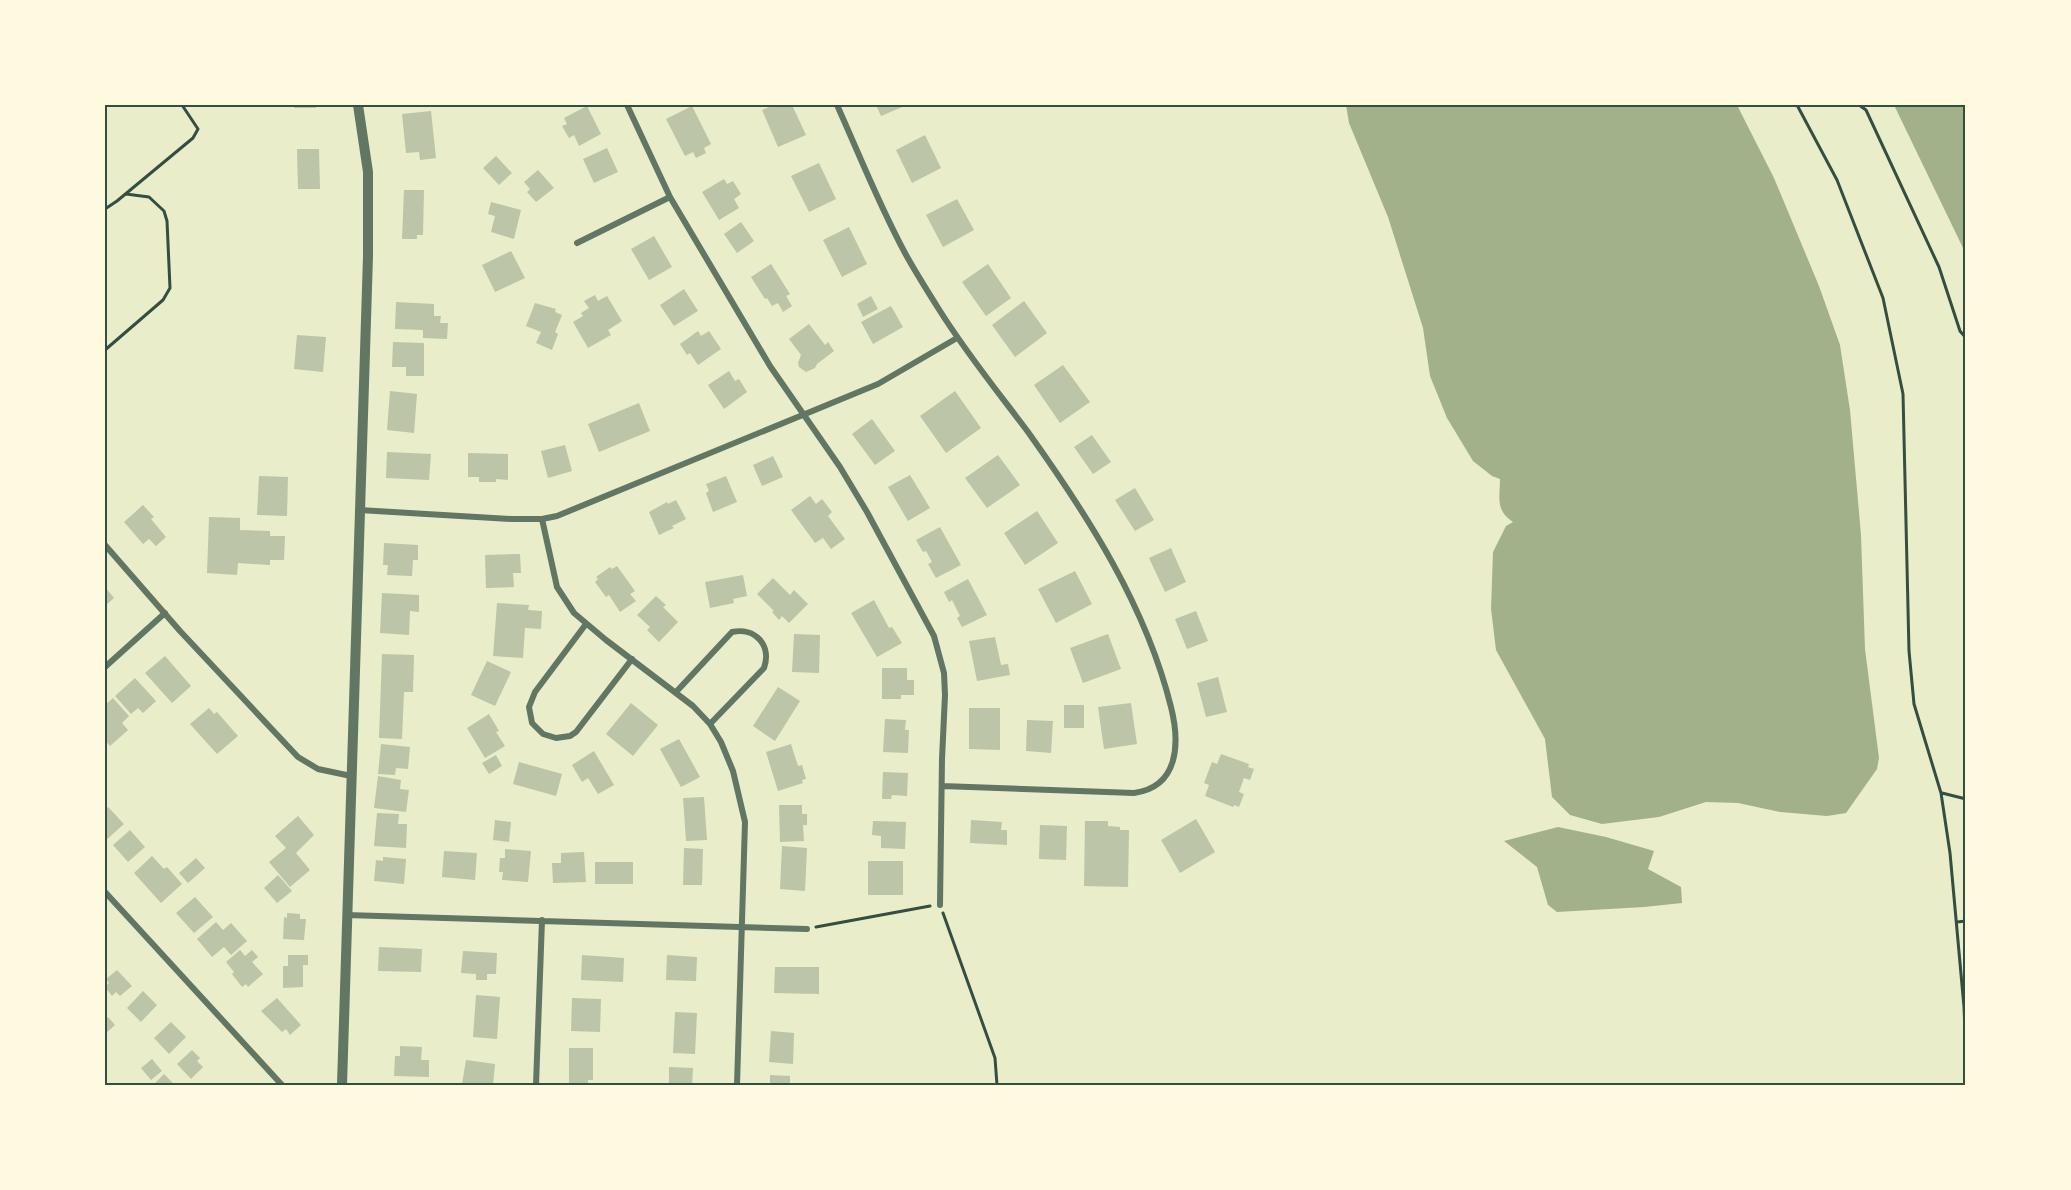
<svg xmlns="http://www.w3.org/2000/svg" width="2071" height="1190" font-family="Mulish,sans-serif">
<rect width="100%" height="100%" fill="#e9edc9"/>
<path fill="#a3b18a" d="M1346,105H1737L1774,178L1819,286L1840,345L1850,410L1861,535L1865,649L1879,758L1877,769L1846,813L1827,816L1780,812L1738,803L1706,802L1659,817L1602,824L1570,815L1552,797L1545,739L1496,650L1491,609L1493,552L1506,526L1513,522C1495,510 1500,498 1500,479L1492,476L1473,461L1447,418L1430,376L1423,328L1388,217L1349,123Z
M1894,105H1966V254L1963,248Z
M1558,827L1606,837L1654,851L1648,869L1681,887L1682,903L1644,907L1557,912L1548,905L1537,867L1504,841Z"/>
<path fill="#bcc5a7" d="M294,105H316V108H294Z
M774,105H792L806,135L778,147L762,110Z
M876,105H907L881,116Z
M587,106L601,134L579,146L574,135L569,138L562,126L567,124L564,118Z
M692,106L711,144L704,148L706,153L696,158L693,152L685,156L666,119Z
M431,111L436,158L420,160L419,152L406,153L402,114Z
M925,135L941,168L912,183L896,150Z
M607,148L618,172L594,183L583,159Z
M297,149H319L320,189H298Z
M496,156L512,173L499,185L483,168Z
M819,163L836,199L809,212L791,176Z
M538,170L554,188L536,202L527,192L530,189L524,182Z
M724,179L727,184L733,181L741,194L734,199L739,208L719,220L702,192Z
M404,190H424L423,235H417V239H402Z
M957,199L974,230L943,247L926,215Z
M491,202L521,210L514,239L491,232L495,216L488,214Z
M741,222L754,241L737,253L724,234Z
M849,227L867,264L842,277L823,240Z
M654,236L672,267L649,280L631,249Z
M511,251L525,278L495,292L482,265Z
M771,264L790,294L786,296L792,306L783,312L778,303L772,306L767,298L765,299L751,277Z
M988,264L1011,298L986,316L962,282Z
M684,289L698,311L674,326L660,305Z
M595,295L598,301L607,296L622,321L608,330L611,335L588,348L573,322L583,316L581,313L589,308L584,301Z
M871,296L878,309L863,317L857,304Z
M1024,301L1047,333L1015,357L992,325Z
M396,302L434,304V316H441L440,323H448L447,339L423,338V330L395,329Z
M535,303L556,309L555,312L562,315L555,332L558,334L552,350L536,343L541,332L526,326Z
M891,306L903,327L873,344L861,322Z
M809,324L825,345L828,342L834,351L817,364L815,368L806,372L799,367L798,363L801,355L789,339Z
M698,331L701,336L709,331L721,349L698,365L690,353L687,355L680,344Z
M297,335L326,337L323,372L294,369Z
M393,342L424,343V376H406V367H392Z
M1063,365L1090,402L1060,423L1034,385Z
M729,371L735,381L739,379L747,392L724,409L708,385Z
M390,391L417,394L414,433L387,430Z
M955,391L981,428L946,453L920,416Z
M639,403L650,431L599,452L588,424Z
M872,419L895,451L875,465L852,434Z
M1092,435L1111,462L1093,474L1074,447Z
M565,445L572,471L548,478L541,451Z
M387,452L431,454L429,480L386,478Z
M468,453L508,454V480L496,479V482H479V477H468Z
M998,455L1020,485L987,508L965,478Z
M773,456L783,477L762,486L753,465Z
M910,475L930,508L908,521L888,487Z
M259,476L288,477L287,516L257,515Z
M726,476L737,502L713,512L706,493L709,491L706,484Z
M1135,488L1154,520L1135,531L1115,500Z
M810,496L816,504L822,499L832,512L828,516L845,539L831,549L823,538L815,543L791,510Z
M676,500L686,519L672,526L674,528L659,535L649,512L667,502L668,504Z
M143,505L154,517L151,519L166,537L156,546L149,539L143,544L124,522Z
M1037,511L1058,543L1025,565L1004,533Z
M209,517L240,518V530L270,531V536H285L284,560H270V565L238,563L237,575L207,573Z
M940,527L961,565L936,578L928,564L932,562L926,551L923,552L916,540Z
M384,543L418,545V560H413L412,576L387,575L388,565H383Z
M1171,548L1186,582L1165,592L1149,558Z
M520,554L521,573H513L514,587L486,588L485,555Z
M617,566L635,591L630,594L636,601L620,612L609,595L606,597L595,582L598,579L596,577L610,567L612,569Z
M1075,571L1092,604L1056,623L1038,589Z
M743,575L747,596L733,599L734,603L710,608L705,582Z
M773,578L790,595L794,590L808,604L789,623L782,616L779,620L772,612L774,611L757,594Z
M968,579L987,615L962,627L957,618L960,616L952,600L949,602L944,592Z
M105,587L114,598L105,606Z
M382,593L419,595V612L410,611L409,635L380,633Z
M656,596L666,605L663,607L678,622L659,642L647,630L650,627L637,615Z
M874,600L889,628L892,627L902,643L877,657L851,613Z
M497,603L529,605L528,610L542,611L541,629L525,628L523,658L493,656Z
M1196,611L1208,641L1187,649L1175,619Z
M794,634L820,635L819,673L792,672Z
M1108,634L1121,669L1083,683L1070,648Z
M995,637L1001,665L1008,664L1010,675L977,681L969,641Z
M382,654L414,655L413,692H404L402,739L379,738Z
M165,656L191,686L172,703L145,673Z
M487,661L511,672L495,706L471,695Z
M882,668H907V680H914V695H901V699H882Z
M1218,677L1227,712L1206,717L1197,683Z
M135,678L156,701L143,713L138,708L131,714L115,696Z
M778,687L800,701L775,741L753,726Z
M113,698L129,716L122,723L128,730L110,746L105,740V705Z
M631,703L658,725L633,756L606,734Z
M1131,703L1137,744L1104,749L1098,707Z
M1064,705H1084V728H1064Z
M209,708L214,714L217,712L238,736L217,754L190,724Z
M969,708H1000V750L969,749Z
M489,714L499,731L496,732L505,746L485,758L467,728Z
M885,719L906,720L905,730H909L908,753L883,752Z
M1027,720L1053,721L1051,753L1026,751Z
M679,739L700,777L681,787L660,749Z
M381,744L410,747L408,769L396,768L395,775L378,774Z
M791,744L798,766L802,765L806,779L802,780L803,783L778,791L766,752Z
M594,751L614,785L598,794L588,778L582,782L572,765Z
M1221,754L1249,764L1248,767L1254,769L1250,780L1244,778L1239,792L1244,794L1239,807L1234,805L1233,807L1205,796L1209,785L1204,783L1212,762L1217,764Z
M496,755L502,766L489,774L482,763Z
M519,762L562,774L556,796L513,784Z
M883,772L908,773L907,796L892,795L891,799H882Z
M378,776L401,780L400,789L409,790L406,812L374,808Z
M704,797L707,840L686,841L683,798Z
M779,805H802V814H807V825H803L804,841L780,842Z
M108,807L124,824L105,841V810Z
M377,813L399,814L398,824H407L406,848L374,846Z
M298,816L314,835L296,853L310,870L290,887L269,862L286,848L275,836Z
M1196,819L1215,852L1180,873L1161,840Z
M495,820L511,822L509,842L493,840Z
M971,820L1002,822L1001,830H1007V845L970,843Z
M873,821L906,822L905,849L881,848V836L872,835Z
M1085,821H1108V826L1120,827V830H1129L1128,887L1084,886Z
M1040,825L1067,826L1066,860L1039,859Z
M130,830L145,847L128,862L113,845Z
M782,846L807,848L805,891L780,889Z
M684,848L703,849L702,885H683Z
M505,849L531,851L528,882L502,880L503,872H499L500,858H505Z
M444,851L477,853L475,880L442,877Z
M584,852L586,882L553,883L552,863H561V853Z
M152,856L164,869L167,867L182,884L161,903L134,873Z
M383,857L406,859L404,884L374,881L376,860L383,861Z
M196,858L205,868L188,883L179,873Z
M868,861H903V895H868Z
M595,862H633V884H595Z
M278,875L292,891L277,903L264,888Z
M195,897L213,917L194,933L176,913Z
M287,913L300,914V919H306L304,940L283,939L284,917L287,918Z
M216,922L223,930L231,923L247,941L231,955L224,947L212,957L197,939Z
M379,947L422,949L421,972L378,971Z
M240,950L245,956L252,950L258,957L252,962L263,974L248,987L246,984L242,987L232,974L234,972L226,962Z
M463,951L497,953L496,974H487V980H476V974L461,973Z
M288,955H308V965H303V987L283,988V966H288Z
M582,955L624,958L623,982L581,980Z
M667,955L697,957L696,981L666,980Z
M775,967H819V994L774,993Z
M117,970L132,986L120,996L116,992L112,996L105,987L109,983L106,979Z
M143,991L157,1005L141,1022L127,1008Z
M476,995L500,997L497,1039L473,1037Z
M277,998L301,1025L290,1035L286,1029L282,1032L261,1011Z
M572,998L601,999L600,1032L571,1031Z
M675,1012L697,1013L695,1054L673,1053Z
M108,1017L115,1025L105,1034V1020Z
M171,1022L186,1037L169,1054L154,1038Z
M771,1031L794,1033L793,1064L769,1062Z
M400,1046L422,1047L421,1060H429V1077L394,1076L395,1056H400Z
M569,1048H593V1080H588V1085H569Z
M192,1050L200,1058L197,1061L203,1067L191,1079L177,1064Z
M152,1059L162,1071L151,1080L141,1068Z
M466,1060L495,1064L493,1085L462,1084Z
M669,1067L693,1068L692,1085H669Z
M164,1074L173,1083L171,1085H157L155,1083Z
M770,1075L790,1076V1085H770Z"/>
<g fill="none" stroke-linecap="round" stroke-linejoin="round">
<path stroke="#344e41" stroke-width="3" d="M1797,105L1837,180L1883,298L1903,394L1909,651L1914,704L1941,793L1950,853L1964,1007L1966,1055
M1859,105L1866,110L1939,267L1960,331L1966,338
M105,209L117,201L193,138L198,129L182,105
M105,350L163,300L170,288L167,221L164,211L149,197L126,194
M1942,793L1966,799
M943,913L995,1058L997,1085
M1957,922L1966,921
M816,927L930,906"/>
<path stroke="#617663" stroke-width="6" d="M627,105L670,197L770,366L840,467L867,512L934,636L944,673L945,695L942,759L940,905
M837,105C859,154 879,205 905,253C916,273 928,292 940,311C967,354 998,392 1028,432C1088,516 1146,606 1171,707C1180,743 1179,787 1134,793L942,786
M577,243L670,197
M359,510L512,519H542L557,516L878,384L957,338
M542,519L557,587L574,613L606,640L693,706L710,724L721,742L733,771L745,822L737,1085
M105,545L180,631L298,757L318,769L351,776
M586,624L535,692L529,707L532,723L543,734L556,738L570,736L576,732L632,659
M105,667L165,613
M676,692L732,632C755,627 772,645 764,668L710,724
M105,892L282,1085
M346,915L807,929
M536,1085L542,920"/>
<path stroke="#617663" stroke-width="10" d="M342,1085L368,256V172L358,105"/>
</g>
<rect width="2071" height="1190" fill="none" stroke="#fefae0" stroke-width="213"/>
<rect x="106" y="106" width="1858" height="978" fill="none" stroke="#344e41" stroke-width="2"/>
</svg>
